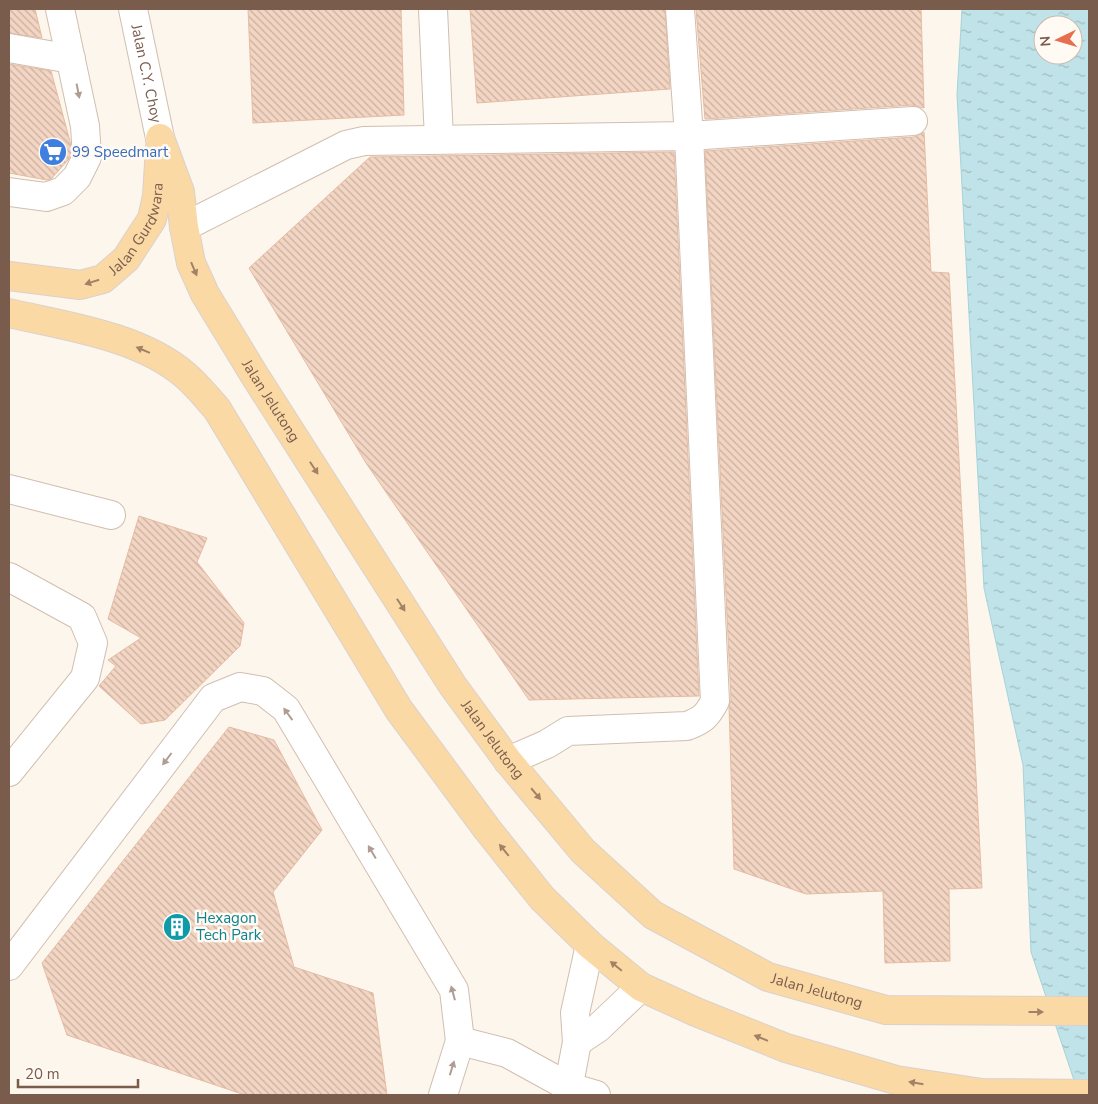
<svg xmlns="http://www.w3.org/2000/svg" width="1098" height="1104" font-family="'Nunito Sans',sans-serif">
<defs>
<pattern id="water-ripples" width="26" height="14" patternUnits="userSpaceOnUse" patternTransform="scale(1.25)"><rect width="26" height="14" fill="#bfe3e8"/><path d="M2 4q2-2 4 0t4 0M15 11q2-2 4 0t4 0" fill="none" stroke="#a0bbbe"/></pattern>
<pattern id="building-back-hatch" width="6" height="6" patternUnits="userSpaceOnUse" patternTransform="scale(1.25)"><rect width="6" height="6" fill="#f3d5c3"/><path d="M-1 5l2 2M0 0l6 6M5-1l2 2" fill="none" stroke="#cab0a1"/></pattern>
</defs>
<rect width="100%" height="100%" fill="#fdf6ec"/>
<path fill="url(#water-ripples)" stroke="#a5d3da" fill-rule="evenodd" d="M962,9H1089V1095H1079L1031,952L1023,765L984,588L957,95ZM1043,25H1073V55H1043Z"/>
<path fill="url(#building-back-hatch)" stroke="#e6bba3" d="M9,9H35L42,38L9,33Z
M248,9H401L404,115L253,123Z
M470,9H665L670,89L477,103Z
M696,9H921L924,108L912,105L705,119Z
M9,64L51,71L71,145V154L68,160L51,179L47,180L9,173Z
M924,132L931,272L949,273L982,888L949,889L950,961L885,963L883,891L806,894L734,869L729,706L731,700L705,151L914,137Z
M674,152L699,696L529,700L366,463L249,268L370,157Z
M139,516L207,538L197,562L244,623L240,646L165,720L141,724L99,686L116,666L108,660L141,638L108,619Z
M229,727L274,740L322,830L273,892L294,967L373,993L387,1095H245L67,1035L42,963Z"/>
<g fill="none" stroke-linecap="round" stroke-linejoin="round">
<defs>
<g id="minor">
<path id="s1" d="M133,9L160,138"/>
<path d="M433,9L439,139"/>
<path d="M9,48L71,59"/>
<path d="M9,192L46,197L63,191L77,177L87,157L85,126L60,9"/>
<path d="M184,227L346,145L364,141L689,136L913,121"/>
<path d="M9,489L111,515"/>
<path d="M9,577L82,617L93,643L85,678L9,772"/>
<path d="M508,761L547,744L568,731L687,726C703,720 707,716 715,701L689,136L680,9"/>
<path d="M9,966L213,698L240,687L263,691L286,709L454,990L460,1041L443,1095"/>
<path d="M460,1041L507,1053L569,1087L596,1095"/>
<path d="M577,1042L598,1028L641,987"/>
<path d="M567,1095L577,1042L575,1013L590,945"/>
</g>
<g id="major">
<path id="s2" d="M160,138L180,192L184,227L191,263L205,294L255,376L453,686L508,761L583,851L653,915L768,977L886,1010L1089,1011"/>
<path id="s3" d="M9,276L80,285L103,279L126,259L152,219L157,196L160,147"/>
<path d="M9,313C65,326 140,336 185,375C197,385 207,398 217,409L399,710L487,829L542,898L590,945L641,987L696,1012L786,1048L896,1080L982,1093L1089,1094"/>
</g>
</defs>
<use href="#minor" stroke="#d1beb0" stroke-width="30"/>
<use href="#major" stroke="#dad1cd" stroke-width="30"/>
<use href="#minor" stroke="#fff" stroke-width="28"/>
<use href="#major" stroke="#fbd9a5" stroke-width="28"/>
</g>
<defs><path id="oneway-solid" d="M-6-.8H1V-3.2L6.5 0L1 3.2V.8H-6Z" transform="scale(1.25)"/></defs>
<g fill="#af9d94">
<use href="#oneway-solid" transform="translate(78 91) rotate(79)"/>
<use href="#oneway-solid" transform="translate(288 714) rotate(-126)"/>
<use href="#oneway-solid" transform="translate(167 759) rotate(127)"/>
<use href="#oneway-solid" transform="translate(372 852) rotate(-121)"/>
<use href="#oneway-solid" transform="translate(453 993) rotate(-105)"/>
<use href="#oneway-solid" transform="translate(452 1068) rotate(-73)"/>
</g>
<g fill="#a18267">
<use href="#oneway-solid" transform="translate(194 269) rotate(67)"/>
<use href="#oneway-solid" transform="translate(92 282) rotate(163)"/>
<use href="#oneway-solid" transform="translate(143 350) rotate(-157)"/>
<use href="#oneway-solid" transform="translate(314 468) rotate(57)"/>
<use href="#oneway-solid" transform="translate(401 605) rotate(57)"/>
<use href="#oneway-solid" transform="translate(536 794) rotate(50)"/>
<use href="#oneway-solid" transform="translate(504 850) rotate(-129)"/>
<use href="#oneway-solid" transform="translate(616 966) rotate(-141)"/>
<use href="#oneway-solid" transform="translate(1036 1012)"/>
<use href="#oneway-solid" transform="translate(761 1038) rotate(-158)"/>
<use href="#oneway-solid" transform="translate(916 1083) rotate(-171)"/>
</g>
<defs>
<symbol id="supermarket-disc" viewBox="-11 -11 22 22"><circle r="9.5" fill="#3f7fe0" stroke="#fffaf3"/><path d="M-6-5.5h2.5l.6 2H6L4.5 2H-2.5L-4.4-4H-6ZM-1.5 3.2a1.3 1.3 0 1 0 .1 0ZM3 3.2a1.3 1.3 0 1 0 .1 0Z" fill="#fff"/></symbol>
<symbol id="building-disc" viewBox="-11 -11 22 22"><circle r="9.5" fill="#0f9aa8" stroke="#fffaf3"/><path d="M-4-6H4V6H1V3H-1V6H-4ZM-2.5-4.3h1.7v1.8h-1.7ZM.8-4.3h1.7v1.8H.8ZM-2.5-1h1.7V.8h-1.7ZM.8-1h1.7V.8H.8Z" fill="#fff"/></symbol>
</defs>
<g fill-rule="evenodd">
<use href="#supermarket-disc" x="37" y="136" width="32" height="32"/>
<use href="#building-disc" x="161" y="911" width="32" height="32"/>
</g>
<g text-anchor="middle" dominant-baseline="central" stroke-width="5" stroke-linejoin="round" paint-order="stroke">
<g font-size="15" fill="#7a5c4d" stroke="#fffaf3">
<text stroke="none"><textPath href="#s1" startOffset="66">Jalan C.Y. Choy</textPath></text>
<text stroke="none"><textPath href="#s3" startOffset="158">Jalan Gurdwara</textPath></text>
<text stroke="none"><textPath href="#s2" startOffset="289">Jalan Jelutong</textPath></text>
<text stroke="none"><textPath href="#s2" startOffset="694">Jalan Jelutong</textPath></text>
<text stroke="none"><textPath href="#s2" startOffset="1114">Jalan Jelutong</textPath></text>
</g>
<g font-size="15" fill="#366cbe" stroke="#fffaf3" text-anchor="start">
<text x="72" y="152">99 Speedmart</text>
</g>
<g font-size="15" fill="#0d838f" stroke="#fffaf3" text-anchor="start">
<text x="196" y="918">Hexagon<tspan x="196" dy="17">Tech Park</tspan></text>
</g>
</g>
<rect width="1098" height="1104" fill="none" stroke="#7a5c4d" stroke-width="20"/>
<g transform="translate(1058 40) rotate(265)"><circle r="24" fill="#fffaf3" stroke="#cabbb1"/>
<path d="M0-4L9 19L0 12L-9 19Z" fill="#e76f51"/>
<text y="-8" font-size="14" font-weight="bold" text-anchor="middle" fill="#7a5c4d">N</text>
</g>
<path d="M18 1079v8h120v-8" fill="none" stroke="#7a5c4d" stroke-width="2.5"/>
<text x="25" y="1079" font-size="15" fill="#7a5c4d" stroke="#fffaf3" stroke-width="4" paint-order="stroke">20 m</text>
</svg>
